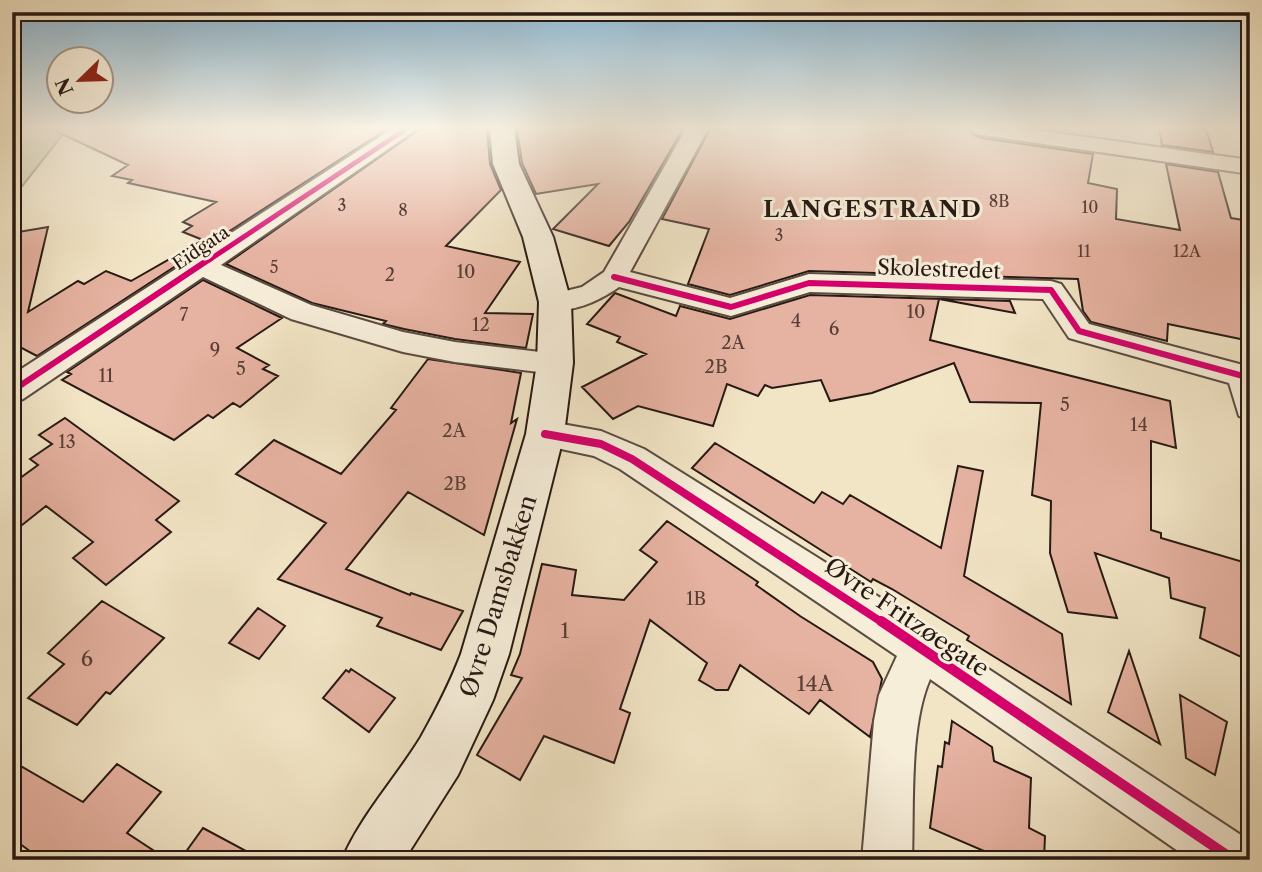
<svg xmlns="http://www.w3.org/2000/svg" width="1262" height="872" font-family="'Libre Caslon Text',serif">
<rect width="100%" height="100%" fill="#f2e5c6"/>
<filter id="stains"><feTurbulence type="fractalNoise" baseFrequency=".00286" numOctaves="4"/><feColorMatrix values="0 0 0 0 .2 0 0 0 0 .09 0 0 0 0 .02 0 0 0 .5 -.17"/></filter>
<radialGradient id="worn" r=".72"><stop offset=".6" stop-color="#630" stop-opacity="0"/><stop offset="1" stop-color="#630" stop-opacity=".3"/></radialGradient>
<path fill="#bcc494" stroke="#726e54" stroke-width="2" d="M12,129H67L12,199Z"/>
<path fill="#e6b2a1" stroke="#271913" stroke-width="2" d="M51,129H387L37,356L12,343V233L48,227L28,312L78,281L84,284L106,271L131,281L203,240L183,232L192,226L183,222L216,202L128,183L132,180L112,176L128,165Z
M420,129H487L490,164L501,190L446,246L520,262L485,313L533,314L526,348L455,339L404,329L383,324L386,321L312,303L226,264Z
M517,129H683L629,222L609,246L553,229L598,184L536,194L522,163Z
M710,129H968L973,135L982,138L1093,154L1088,183L1117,189L1116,219L1180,230L1166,164L1218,172L1231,218L1243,220L1250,239V341L1168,324L1167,341L1091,322L1083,311L1078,279L809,271L730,295L688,284L709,229L662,219Z
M1159,129H1206L1213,152L1162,145Z
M203,280L282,318L237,348L269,365L263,369L278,376L240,407L233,403L213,418L208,415L174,440L62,380L71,374L67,372Z
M615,293L676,316L680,306L730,319L810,295L1010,301L1015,313L939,299L930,340L1170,401L1176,448L1151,441V530L1161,533V538L1250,564V661L1200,638L1205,608L1171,598L1169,578L1095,553L1117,618L1068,612L1050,553L1051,501L1032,495L1041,403L970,402L954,363L872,393L830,401L821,380L772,388L765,385L758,396L727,384L713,426L638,406L613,419L582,387L646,354L617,342L620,337L587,324Z
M428,359L521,373L511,423L517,419L484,535L408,492L346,569L410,595L411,593L463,611L441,650L377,626L382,618L278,579L326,523L236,474L274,440L341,474L396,410L391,408Z
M65,418L179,501L156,520L171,532L106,585L73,558L93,542L46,506L12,533V484L38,465L30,459L52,444L39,435Z
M715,443L814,503L822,492L843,504L850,495L941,548L958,466L983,471L964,576L1062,634L1071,704L967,640L969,636L892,589L873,579L871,582L692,468Z
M667,521L758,582L756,585L800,616L873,662L882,679L870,737L820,700L809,714L740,665L728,690H716L699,680L707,663L650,620L620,709L630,713L614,763L544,736L520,780L477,755L522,678L511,675L520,654L542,564L576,570L572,595L624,600L657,562L640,550Z
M102,601L164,638L110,694L106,692L77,725L28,698L64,664L48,653Z
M258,608L285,626L259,659L229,643Z
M1129,651L1160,744L1108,712Z
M351,669L395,698L369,732L323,698L346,670L349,672Z
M1180,695L1227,722L1215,775L1186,758Z
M952,721L992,747L994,761L1031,778L1029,828L1045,836L1044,860H1005L930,828L938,766L942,767L945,742L949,744Z
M12,761L83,802L117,764L161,792L127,833L168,860H42L12,838Z
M203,828L263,860H180Z"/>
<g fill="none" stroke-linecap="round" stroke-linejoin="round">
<defs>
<path id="minor" d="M392,129H417L221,265L311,305L403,332L455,342L566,355L570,363L566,371L555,374L455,362L403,352L291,319L203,277L23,399L12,403V375Z
M686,129H708L630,272L730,298L809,274L1051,281L1061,284L1089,324L1243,365L1250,364V419L1239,416L1229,383L1069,338L1043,299L810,292L731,316L619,287C599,301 570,315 545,308L541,302L545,296L582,287L604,272Z
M971,129H1028L1250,160V174L982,135L975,133Z
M545,421L601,431L644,449L847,576L1250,841V860H1191L930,679C909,727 914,806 912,860H862L874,721L879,695L897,656L620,469L594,456L533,443L528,434L533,425Z"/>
<path id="secondary" d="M490,129H514L519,164L553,237L571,302L573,363L564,434L509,654L493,700L458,775L404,860H342C361,815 396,778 421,737C436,710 450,683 461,654L526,434L537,363L539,302L523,237L493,164Z"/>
</defs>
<use href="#minor" stroke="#5a4c40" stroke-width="4"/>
<use href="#secondary" stroke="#271913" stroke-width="4"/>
<use href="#minor" fill="#f7eeda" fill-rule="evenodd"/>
<use href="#secondary" fill="#f7eeda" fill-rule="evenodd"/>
<defs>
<path id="cycleway-far3" d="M209,260L406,129"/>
<path id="cycleway-far2" d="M614,277L731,307L809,283L1051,290L1079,331L1243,376
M12,391L211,258"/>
<path id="cycleway-far1" d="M545,434L601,444L632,459L883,623"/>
<path id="cycleway" d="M881,621L1234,860"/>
</defs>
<use href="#cycleway-far3" stroke="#f7eeda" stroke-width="9"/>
<use href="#cycleway-far2" stroke="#f7eeda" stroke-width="10"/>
<use href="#cycleway-far1" stroke="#f7eeda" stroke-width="12"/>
<use href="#cycleway" stroke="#f7eeda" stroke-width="14"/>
<use href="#cycleway-far3" stroke="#d6006c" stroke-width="5"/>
<use href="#cycleway-far2" stroke="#d6006c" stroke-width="6"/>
<use href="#cycleway-far1" stroke="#d6006c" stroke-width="8"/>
<use href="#cycleway" stroke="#d6006c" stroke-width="10"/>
</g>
<linearGradient id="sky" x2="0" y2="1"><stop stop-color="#89b8d6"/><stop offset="0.51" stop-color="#f9f3e5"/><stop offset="1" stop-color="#f9f3e5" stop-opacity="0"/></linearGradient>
<rect width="1262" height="251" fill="url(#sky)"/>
<g text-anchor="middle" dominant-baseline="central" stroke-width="6" stroke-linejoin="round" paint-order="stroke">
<g font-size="16" fill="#573f36">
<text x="999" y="201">8B</text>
<text x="342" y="205">3</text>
<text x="1090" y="207">10</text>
<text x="403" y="210">8</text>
<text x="779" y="235">3</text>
<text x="1084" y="251">11</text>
<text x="1187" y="251">12A</text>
<text x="274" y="267">5</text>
</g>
<g font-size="18" fill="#271913" stroke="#f7eeda">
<text transform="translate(201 248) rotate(-34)">Eidgata</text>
</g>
<g font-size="18" fill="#573f36">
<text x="466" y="272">10</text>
<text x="390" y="275">2</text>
<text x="916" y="312">10</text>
<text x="184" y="315">7</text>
<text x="796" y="321">4</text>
<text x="481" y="325">12</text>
<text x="834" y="329">6</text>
<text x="733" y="343">2A</text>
<text x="215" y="350">9</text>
<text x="716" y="367">2B</text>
<text x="241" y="369">5</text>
<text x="106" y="376">11</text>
<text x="1065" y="405">5</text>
<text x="1139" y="425">14</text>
<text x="454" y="431">2A</text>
<text x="67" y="442">13</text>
<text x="455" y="484">2B</text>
<text x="696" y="599">1B</text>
</g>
<g font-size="21" fill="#271913" stroke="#f7eeda">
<text transform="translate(939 269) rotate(2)">Skolestredet</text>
</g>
<g font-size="21" fill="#573f36">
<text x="565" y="630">1</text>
<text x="87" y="658">6</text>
<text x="815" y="683">14A</text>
</g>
<g font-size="23" font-weight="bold" letter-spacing="2" fill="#271913" stroke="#f7eeda">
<text x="873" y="209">LANGESTRAND</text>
</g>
<g font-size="24" fill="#271913" stroke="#f7eeda">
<text transform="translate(498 596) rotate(-73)">Øvre Damsbakken</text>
<text transform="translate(907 617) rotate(34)">Øvre Fritzøegate</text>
</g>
</g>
<rect width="1262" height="872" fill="none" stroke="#f2e5c6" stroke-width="42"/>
<rect x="14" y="14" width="1234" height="844" fill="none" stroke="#271913" stroke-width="3.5"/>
<rect x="21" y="21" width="1220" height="830" fill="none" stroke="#271913" stroke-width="2"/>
<g transform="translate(80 80) rotate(247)"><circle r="33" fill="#f7eeda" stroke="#a4998a" stroke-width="2"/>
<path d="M0-5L12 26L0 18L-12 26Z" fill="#8f2418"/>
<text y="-10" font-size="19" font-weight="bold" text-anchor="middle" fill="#271913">N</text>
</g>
<rect width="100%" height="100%" filter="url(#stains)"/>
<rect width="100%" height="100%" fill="url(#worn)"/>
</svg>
